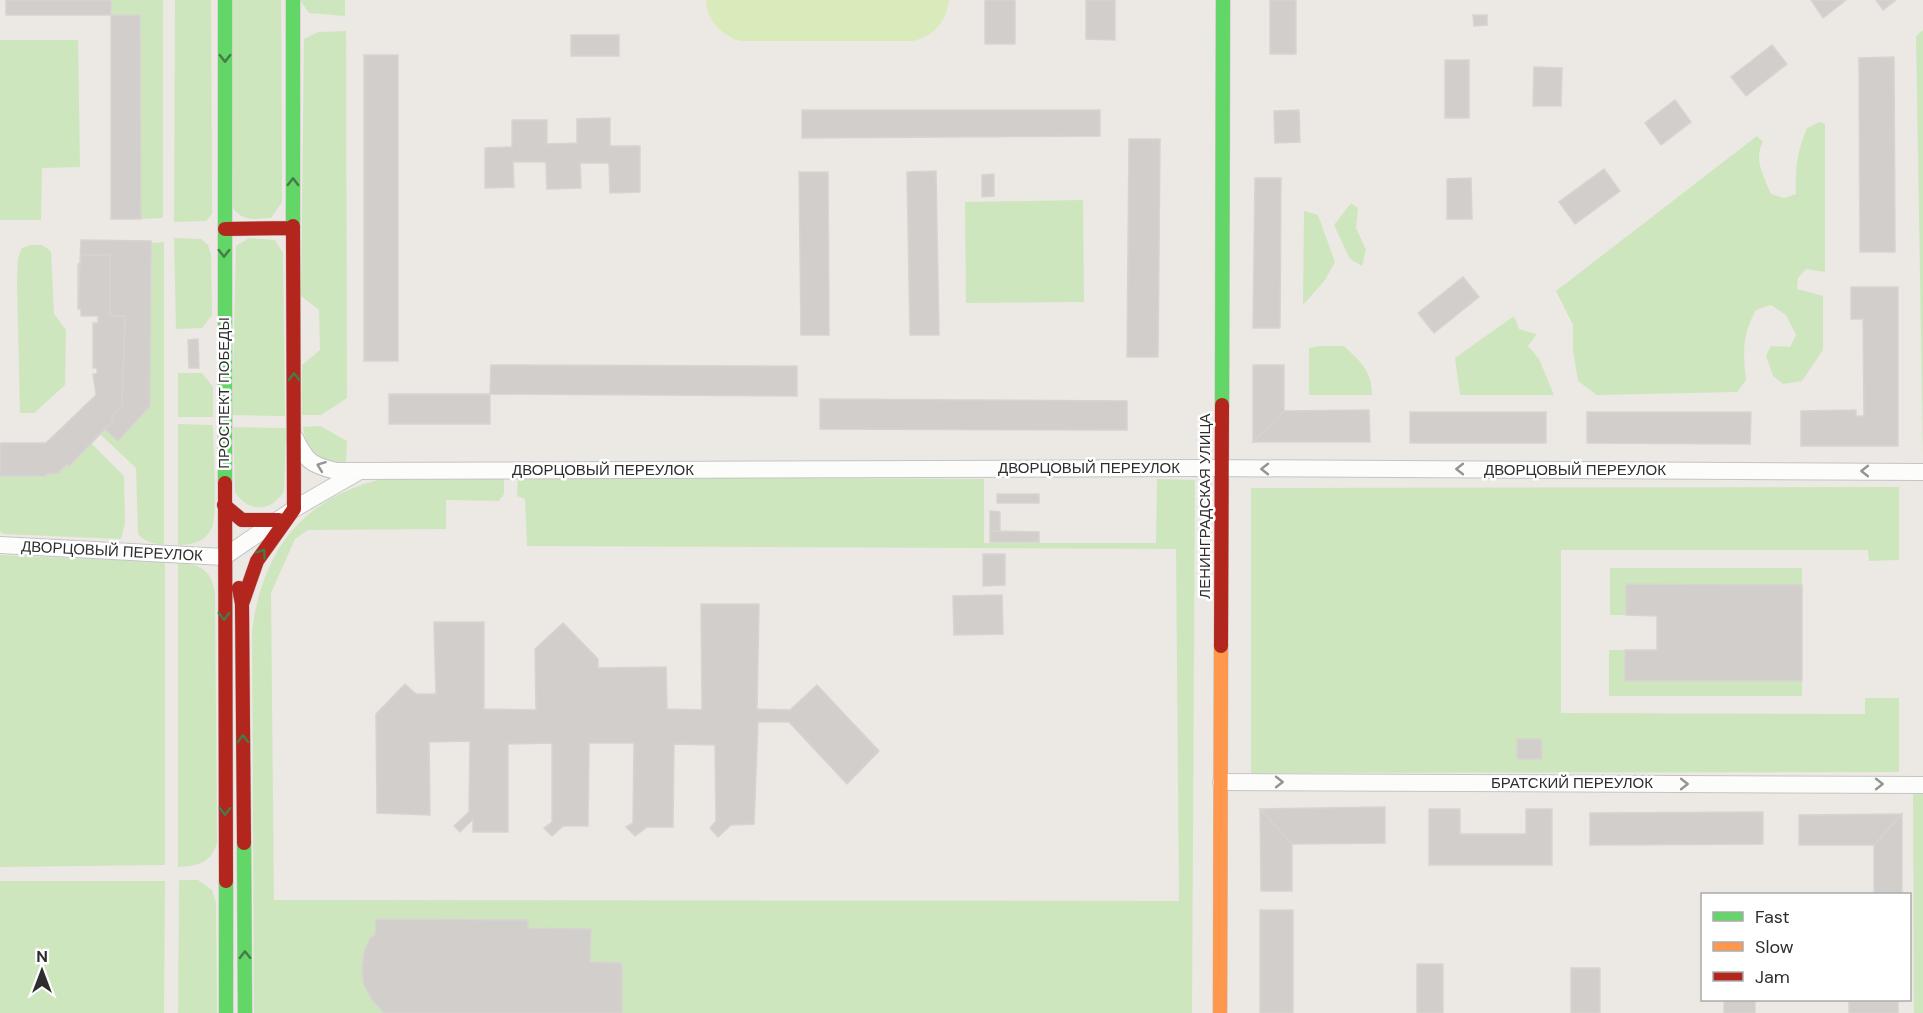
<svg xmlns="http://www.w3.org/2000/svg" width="1923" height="1013" font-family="'DM Sans',sans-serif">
<rect width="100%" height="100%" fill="#ece8e4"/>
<path fill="#cee6be" d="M111,0H163V218L141,219L140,16L111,15Z
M175,0H211L212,214L206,221L174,222Z
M231,0H281L282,202L271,218C255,219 243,222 233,208Z
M300,0H345V16L309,13Z
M1923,30V455L1916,36Z
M346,31L347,398L321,415H302V365L320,350L319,310L301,296L304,39L318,32Z
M0,40H78L80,167L42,168L41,220H0Z
M1820,122L1825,124V272L1806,269L1798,278L1797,289L1823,296V350L1802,381L1783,384L1773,376L1766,356L1771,346L1790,347L1796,335L1786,315L1771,305L1756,310C1742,334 1743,354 1746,380L1737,392L1597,395L1578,381L1573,350V325L1556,291L1757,136L1763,142C1753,159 1764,177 1771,194L1784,198L1796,194C1795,170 1797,151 1807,128Z
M1083,200L1084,302L966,303L965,202Z
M1351,203L1358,208L1356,228L1366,250L1362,266L1350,259L1334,225Z
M1304,211L1318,215L1335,262L1325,280L1303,305Z
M174,238L201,239L208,245L211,254L212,315L202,328L176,329Z
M249,238L275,240L283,253L285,416L232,415L236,246Z
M164,242V544C154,545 144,541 138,534L136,468L100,434L105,429L118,441L151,243Z
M31,245H42L51,251L54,314L66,330L65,385L34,413H20L17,284L18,258L22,248Z
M1514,316L1519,329L1537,334L1528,346L1539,359L1554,395H1460L1455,358Z
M1320,346H1344C1361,362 1372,371 1372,395H1309V348Z
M178,373H202L213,387V417H178Z
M178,424L213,425C213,444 218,513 212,527C206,542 192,545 178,545Z
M320,426L347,441L346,463C321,463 306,452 303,427Z
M233,427L286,428L284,491C272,512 248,513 235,492Z
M91,443L124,476L125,523L121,539L3,534L0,531V476H46V474L58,473Z
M399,475L504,476V494L499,501L446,500V529L308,530L295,539L271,593L274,900L1179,901L1176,549L527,546L525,499L517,496L518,477L984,479V543H1156L1157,479L1195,480L1192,1013H254L252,631C264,541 310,492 399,475Z
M1899,487V560L1869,561L1868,550H1561V713L1865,714V698H1899V772L1251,773V488Z
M0,555L165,562V865L0,867Z
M178,563C199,564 211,569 215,592L217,843C211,863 198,866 178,867Z
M1610,568H1802V585L1626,584V615H1610Z
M1609,650H1625V681H1802V696H1609Z
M1913,794H1923V1013H1914Z
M179,880H198L212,890L216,903L217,1013H178Z
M0,881H165L164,1013H0Z"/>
<path fill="#d9eabb" d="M706,0H949C946,22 935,35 913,41H740C721,35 707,21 706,0Z"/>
<path fill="#d1cecb" stroke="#d7d4d0" stroke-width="1.5" d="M6,0H111V15H6Z
M985,0H1015V44H985Z
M1086,0H1115V40L1086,39Z
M1270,0H1296V54H1270Z
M1811,0H1846L1823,18Z
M1876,0H1896L1883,10Z
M111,15H140L141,219H111Z
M1473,15H1487V25L1474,26Z
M571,35H619V56H571Z
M1772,45L1787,64L1746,96L1731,77Z
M364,55H398V361H364Z
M1894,57L1895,252H1860L1859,58Z
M1445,60H1469V118H1445Z
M1534,67L1562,68L1561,106H1533Z
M1675,100L1691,122L1661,145L1645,123Z
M802,110H1100V136L802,138Z
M1299,110L1300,142L1275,143L1274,111Z
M610,118V146H640V192L610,193L609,163H580L581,188L547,189L546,162H513L514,187L485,188V148L512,147V120H547V144L577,143V119Z
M1129,139H1160L1158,357H1127Z
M1604,169L1620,191L1575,224L1559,202Z
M936,171L939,335H910L907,172Z
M799,172H828L829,335H801Z
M994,174V196L982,197V175Z
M1255,178H1281L1280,328H1253Z
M1471,178L1472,219H1447V179Z
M81,240L151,241L150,406L118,441L105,429L69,466L67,464L58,473L46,474V476H0V443H46L96,395L93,374H97V368H93V323H98V316H81V309H78Z
M81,255H110V316H125L122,406L112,416L115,419L69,466L67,464L58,473L46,474V476H0V443H46L96,395L93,374H97V368H93V323H98V316H81V309H78V264H81Z
M1463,277L1479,297L1434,333L1418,313Z
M1851,287H1898V446H1801V411L1856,410V416H1864L1863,319H1851Z
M198,339L199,368H189L188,340Z
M491,365L797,366V396L490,394Z
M1253,365H1284V411L1253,442Z
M389,394H490V424H389Z
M820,399L1127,401V430L820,429Z
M1369,410L1370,442H1253L1284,411Z
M1410,412H1546V443H1410Z
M1587,412H1751L1750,444L1587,443Z
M997,494H1039V503H997Z
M990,511L1000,512V531H990Z
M990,531L1039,532V542H990Z
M983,554H1005V585L983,586Z
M1626,584L1802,585V681H1625V650H1657V616L1626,615Z
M1002,595L1003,634L954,635L953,596Z
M701,604H759L757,709L790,710L817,685L879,751L847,784L789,722H758L754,824L731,825L718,837L710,828L716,821L715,745L674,744L673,827H647L635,836L626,827L633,823L634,743H589L588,826H563L552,836L544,828L552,822V743L508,744V832H473V819L460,832L454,826L469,812L470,741L429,742L430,815L377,813L376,714L405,684L416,694H436L434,622H484V709L536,710L535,649L563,623L598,659V668L666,667L667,709L702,710Z
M1517,739H1541L1542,759H1517Z
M1385,807V843L1292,844L1260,809Z
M1260,809L1292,844V891H1261Z
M1429,809H1460V834H1526V809H1552V865H1429Z
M1763,812V844L1590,845V813Z
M1902,814V894H1874V845Z
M1902,814L1874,845H1799V815Z
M1260,910H1293V1013H1260Z
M376,919L528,920V928L591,929L590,962L622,963V1013H384L372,1000L364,985L362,970L364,952L370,938L375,935Z
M1417,964H1443V1013H1417Z
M1571,968H1600V1013H1571Z
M1724,1000H1755V1013H1724Z
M1849,1002H1898V1013H1849Z"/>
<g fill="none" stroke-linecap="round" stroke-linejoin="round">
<defs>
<path id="street" d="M295,438C306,461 311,465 336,471L1204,468L1923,472
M0,545L224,557L294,509L358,472
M1221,782L1923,785"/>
<path id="fast" d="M225,0V483
M293,0V226
M1222,405L1223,0
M244,843L245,1013
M226,881V1013"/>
<path id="slow" d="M1220,1013L1221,646"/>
<path id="jam" d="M225,229L293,228
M225,483L226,881
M224,505L242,520H279
M239,588L242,604L244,843
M242,604L257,561L294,509L293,226
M1221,646L1222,405"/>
</defs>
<use href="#street" stroke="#c5c4c5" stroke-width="18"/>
<use href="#fast" stroke="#c5c4c5" stroke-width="15"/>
<use href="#slow" stroke="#c5c4c5" stroke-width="15"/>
<use href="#jam" stroke="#c5c4c5" stroke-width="15"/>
<use href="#street" stroke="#fcfcfb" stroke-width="16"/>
<use href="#fast" stroke="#63d668" stroke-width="14"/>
<use href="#slow" stroke="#ff974d" stroke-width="14"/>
<use href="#jam" stroke="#b3261e" stroke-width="14"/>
</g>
<defs><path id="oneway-chevron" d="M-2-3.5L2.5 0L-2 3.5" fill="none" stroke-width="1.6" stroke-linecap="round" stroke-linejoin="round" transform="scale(1.5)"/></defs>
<g stroke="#467a48">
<use href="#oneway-chevron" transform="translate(225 58) rotate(90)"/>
<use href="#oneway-chevron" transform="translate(293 182) rotate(-90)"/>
<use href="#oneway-chevron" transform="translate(224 253) rotate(90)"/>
<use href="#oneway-chevron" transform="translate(294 377) rotate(-90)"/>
<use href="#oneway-chevron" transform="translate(262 553) rotate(-55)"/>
<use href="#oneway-chevron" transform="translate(224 616) rotate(90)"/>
<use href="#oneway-chevron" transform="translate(243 739) rotate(-91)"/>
<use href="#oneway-chevron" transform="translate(225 811) rotate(90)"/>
<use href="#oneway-chevron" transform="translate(245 955) rotate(-91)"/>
</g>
<g stroke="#959594">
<use href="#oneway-chevron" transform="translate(321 466) rotate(-159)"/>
<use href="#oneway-chevron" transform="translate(1265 469) rotate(-180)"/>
<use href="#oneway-chevron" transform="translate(1460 469) rotate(-180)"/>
<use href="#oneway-chevron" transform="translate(1865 471) rotate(-180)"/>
<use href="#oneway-chevron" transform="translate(1279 782)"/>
<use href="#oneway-chevron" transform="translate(1684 784)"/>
<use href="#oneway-chevron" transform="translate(1879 784)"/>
</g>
<g text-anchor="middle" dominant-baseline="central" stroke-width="5" stroke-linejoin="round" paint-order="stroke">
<g font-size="15" fill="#2e2e2e" stroke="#fff">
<text transform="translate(224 393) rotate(-90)">ПРОСПЕКТ ПОБЕДЫ</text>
<text x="1089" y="468">ДВОРЦОВЫЙ ПЕРЕУЛОК</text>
<text x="603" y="470">ДВОРЦОВЫЙ ПЕРЕУЛОК</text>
<text x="1575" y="470">ДВОРЦОВЫЙ ПЕРЕУЛОК</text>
<text transform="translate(1205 506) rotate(-90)">ЛЕНИНГРАДСКАЯ УЛИЦА</text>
<text transform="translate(112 551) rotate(3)">ДВОРЦОВЫЙ ПЕРЕУЛОК</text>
<text x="1572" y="783">БРАТСКИЙ ПЕРЕУЛОК</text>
</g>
</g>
<rect x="1701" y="893" width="210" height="108" fill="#ffffff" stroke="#ababab" stroke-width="1.5"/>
<rect x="1713" y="912" width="30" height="9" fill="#63d668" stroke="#ababab" stroke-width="1.5"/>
<text x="1755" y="923" font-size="18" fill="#2e2e2e">Fast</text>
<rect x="1713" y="942" width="30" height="9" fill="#ff974d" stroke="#ababab" stroke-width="1.5"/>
<text x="1755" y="953" font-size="18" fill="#2e2e2e">Slow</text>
<rect x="1713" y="972" width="30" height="9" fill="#b3261e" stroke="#ababab" stroke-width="1.5"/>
<text x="1755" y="983" font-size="18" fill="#2e2e2e">Jam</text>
<g transform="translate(42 971)" stroke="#ffffff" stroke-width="4.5" paint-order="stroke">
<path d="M0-4.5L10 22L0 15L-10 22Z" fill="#2e2e2e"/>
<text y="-9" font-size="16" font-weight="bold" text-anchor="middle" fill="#2e2e2e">N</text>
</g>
</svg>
